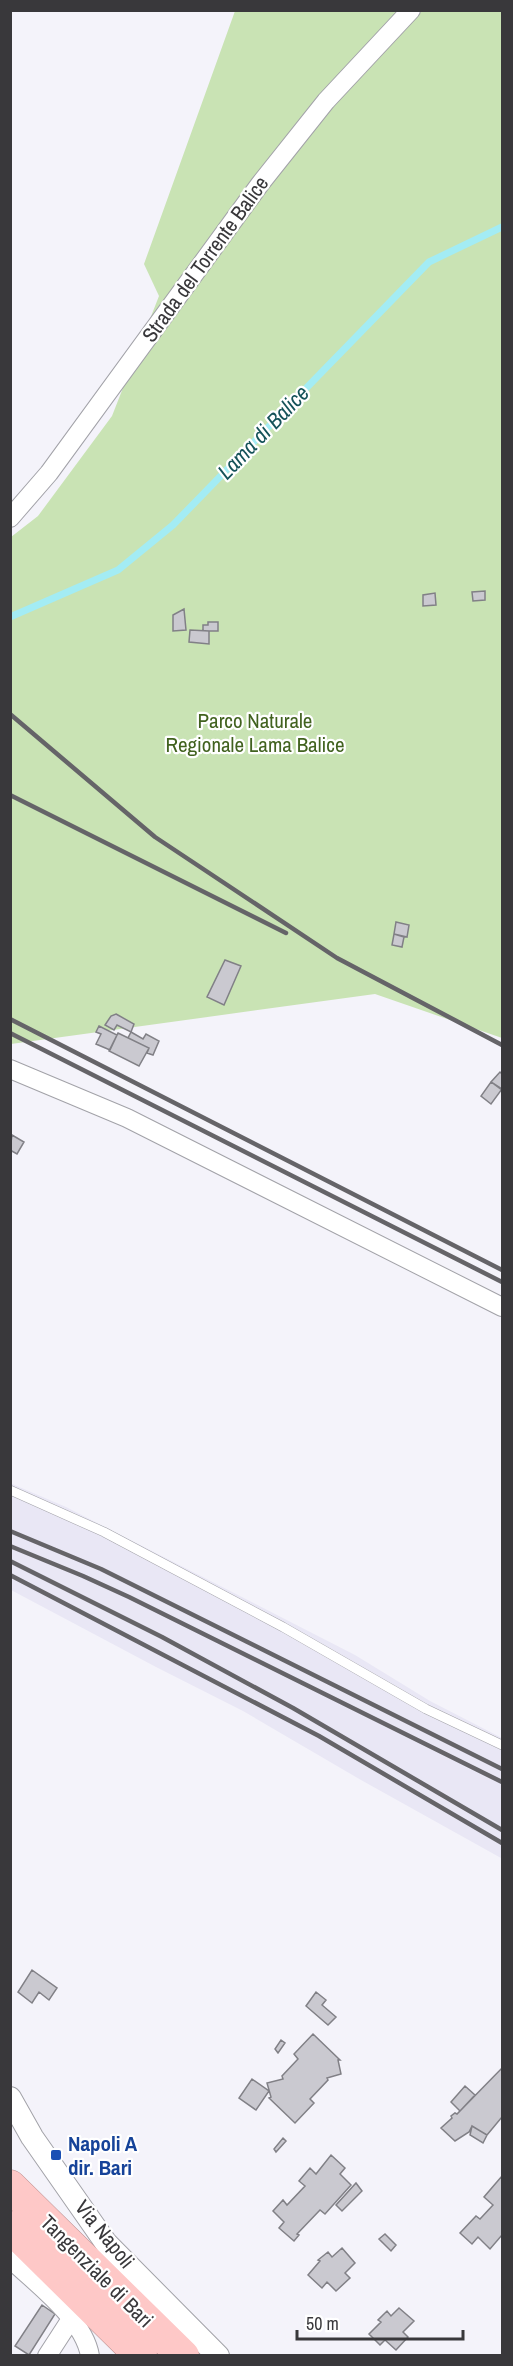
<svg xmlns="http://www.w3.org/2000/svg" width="513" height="2366" font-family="'Archivo Narrow',sans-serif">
<rect width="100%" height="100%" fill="#f4f3fa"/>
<path fill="#e9e7f5" d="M10,1483L66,1507L355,1655L430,1701L502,1738L501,1858L361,1780L243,1711L156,1667L11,1590Z"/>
<path fill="#c9e3b4" d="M235,11H502V1038L375,994L11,1044V537L38,516L112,416L159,296L144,264Z"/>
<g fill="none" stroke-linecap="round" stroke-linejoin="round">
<path stroke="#a3ecf4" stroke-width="7" d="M10,617L118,570L173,525L429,262L502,227"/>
</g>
<path fill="#cac9d0" stroke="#818086" stroke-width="1.5" d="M485,591V600L473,601L472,592Z
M435,593L436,605L423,606V595Z
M184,609L186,630L173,631V615Z
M208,622H218V631H203V625H208Z
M190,630L209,631V644L189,642Z
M396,922L409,925L407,937L394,934Z
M394,934L404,937L402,947L392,945Z
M225,960L241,966L224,1005L207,997Z
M116,1014L134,1024L131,1032L117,1025L114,1030L105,1025L111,1016Z
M99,1026L117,1035L110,1050L96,1044L101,1034L96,1032Z
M131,1032L143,1039L146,1034L159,1041L153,1055L147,1053L149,1048L128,1038Z
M118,1033L149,1048L139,1066L109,1051Z
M500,1072L502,1074V1090L491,1082Z
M491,1082L502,1089L491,1104L481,1096Z
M12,1135L24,1142L17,1154L10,1150Z
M32,1970L57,1988L49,2000L39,1992L32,2003L18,1992Z
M316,1992L326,2000L322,2005L336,2017L328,2025L306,2006Z
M313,2034L340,2060H338L341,2074L327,2078L328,2080L310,2099L314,2103L295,2123L269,2098L271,2097L267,2083L283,2079L282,2076L298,2059L294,2054Z
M281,2040L285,2043L278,2053L275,2049Z
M502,2068V2117L487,2135L472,2126L469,2132L455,2141L441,2128L452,2118L451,2116L455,2113L457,2114Z
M252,2079L269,2091L256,2110L239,2098Z
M465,2086L475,2095L460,2111L451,2102Z
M472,2126L487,2135L483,2143L470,2135Z
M283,2138L286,2141L276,2152L274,2149Z
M331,2155L345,2168L340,2174L351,2185L325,2214L320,2210L297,2234L299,2235L294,2241L279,2228L284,2222L273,2211L283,2200L287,2205L305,2186L299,2181L310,2168L316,2174Z
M502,2176V2235L490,2249L478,2237L472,2244L460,2233L476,2216L480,2219L493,2205L484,2197Z
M356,2183L362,2191L342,2211L336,2205Z
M385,2234L396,2245L391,2251L379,2239Z
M342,2248L355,2263L345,2273L350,2278L336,2291L327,2282L322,2288L308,2275L320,2261L318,2260L328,2252L332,2257Z
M42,2305L55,2314L29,2355L15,2346Z
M399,2308L414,2321L403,2332L408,2337L396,2350L385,2340L380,2345L369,2334L381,2322L378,2320L387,2311L391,2316Z"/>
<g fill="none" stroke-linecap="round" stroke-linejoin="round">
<defs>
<path id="service" d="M10,1490L104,1532L283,1627L426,1709L502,1745"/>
<path id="minor" d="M10,518L49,473L260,184L326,101L411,10
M10,1069L127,1118L502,1307
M10,2259C37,2284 84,2319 90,2356
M47,2356L71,2319"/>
<path id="tertiary" d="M10,2098L32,2137L106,2243L218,2356"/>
<path id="trunk" d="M10,2186L183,2356
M10,2227L141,2356"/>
</defs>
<use href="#service" stroke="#a2a2a8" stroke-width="10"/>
<use href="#minor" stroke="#a2a2a8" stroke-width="20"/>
<use href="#tertiary" stroke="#a2a2a8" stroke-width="24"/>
<use href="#trunk" stroke="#b88c8d" stroke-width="33"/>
<use href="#service" stroke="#fff" stroke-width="9"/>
<use href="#minor" stroke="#fff" stroke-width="18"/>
<use href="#tertiary" stroke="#fff" stroke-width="22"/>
<use href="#trunk" stroke="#fec8c7" stroke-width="32"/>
<path stroke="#656468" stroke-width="4.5" d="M10,714L155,837L337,958L502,1045
M10,795L286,933
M10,1019L502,1270
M10,1033L502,1282
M10,1531L101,1569L502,1769
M10,1546L83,1576L129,1597L502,1782
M10,1561L162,1637L293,1708L502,1830
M10,1575L319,1736L502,1843"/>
</g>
<rect fill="#1a4fb4" stroke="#fff" stroke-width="2" x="50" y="2149" width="12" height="12" rx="3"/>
<g text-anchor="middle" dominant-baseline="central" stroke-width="4.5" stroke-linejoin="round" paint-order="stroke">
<g font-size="21" fill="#39383b" stroke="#fff">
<text transform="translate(205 259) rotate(-54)">Strada del Torrente Balice</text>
<text transform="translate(105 2234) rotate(51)">Via Napoli</text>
<text transform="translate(97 2271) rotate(45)">Tangenziale di Bari</text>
</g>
<g font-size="21" fill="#41621f" stroke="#fff">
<text x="255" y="720">Parco Naturale<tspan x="255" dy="24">Regionale Lama Balice</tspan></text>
</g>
<g font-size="21" font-weight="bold" fill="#164399" stroke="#fff" text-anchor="start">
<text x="68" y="2143">Napoli A<tspan x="68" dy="24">dir. Bari</tspan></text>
</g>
<g font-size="22" font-style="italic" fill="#155359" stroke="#fff">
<text transform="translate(263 432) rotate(-46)">Lama di Balice</text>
</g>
</g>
<rect width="513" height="2366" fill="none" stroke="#39383b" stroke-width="24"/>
<path d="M297 2330v9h166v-9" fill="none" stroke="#39383b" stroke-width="3"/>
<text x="306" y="2330" font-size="18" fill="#39383b" stroke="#ffffff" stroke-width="4.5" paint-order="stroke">50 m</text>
</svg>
